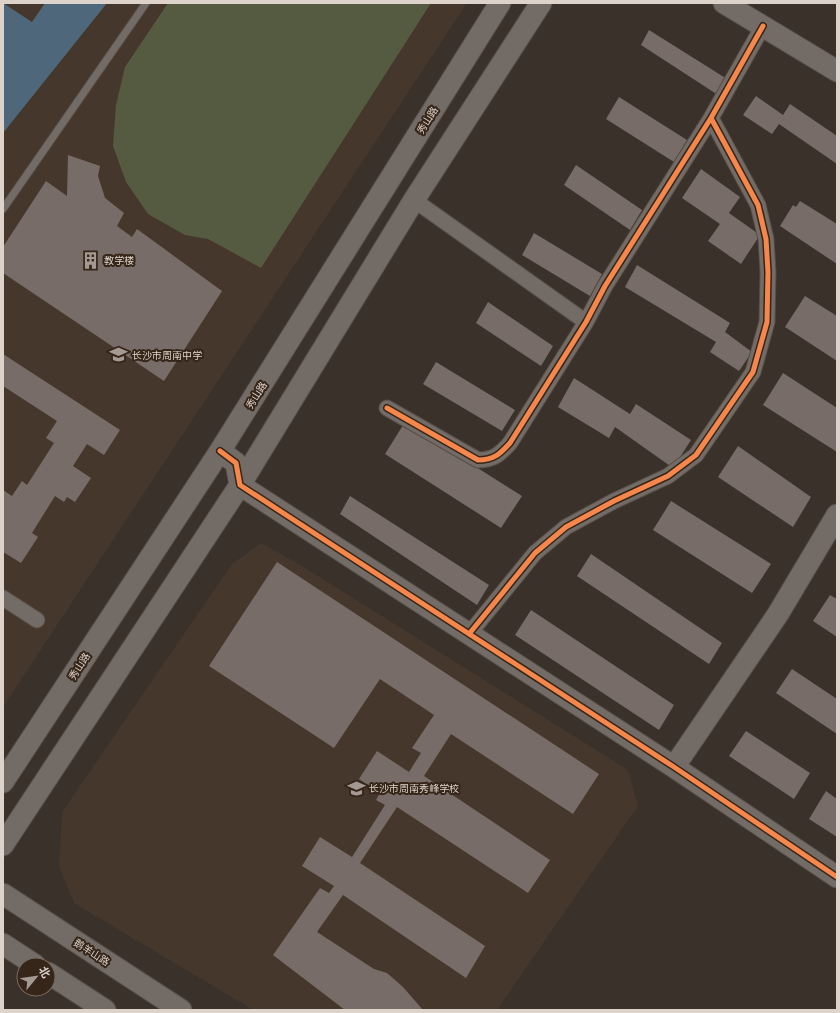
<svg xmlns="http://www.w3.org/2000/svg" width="840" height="1013" font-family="Barlow,'Noto Sans SC',sans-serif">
<rect width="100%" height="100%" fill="#3a312a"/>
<path fill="#45372b" d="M3,3H467L3,707Z
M261,543L299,564L628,770L638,806L497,1010H253L74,903L59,866L62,812L232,564Z"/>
<path fill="#555b40" d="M168,3H431L261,268L208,239L185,235L148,214L126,182L113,146L116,105L125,67Z"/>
<path fill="#4f677b" d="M3,3L32,22L45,3H107L3,133Z"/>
<path fill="#786c68" d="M649,30L727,79L718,95L641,45Z
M756,96L783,115L790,104L837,136V164L779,124L772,134L743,115Z
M619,97L687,140L674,162L606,119Z
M68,155L100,166L98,176L105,198L124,213L117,226L132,237L137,229L222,291L164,381L3,273V247L46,181L67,196Z
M576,165L642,210L630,230L564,185Z
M701,169L740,197L729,213L760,235L741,264L708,241L720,224L682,198Z
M800,201L837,224V264L780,226L793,205L796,207Z
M534,233L602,274L590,296L522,255Z
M637,265L730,323L725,332L752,352L739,371L710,352L716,342L625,287Z
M805,296L837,316V361L785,327Z
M488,302L553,346L541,366L476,323Z
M3,354L120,430L104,455L87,444L73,466L91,478L75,502L67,497L64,502L55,496L32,533L38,537L21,563L3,552V490L12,496L22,481L27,485L54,443L46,438L57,421L3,386Z
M436,362L515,410L502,431L423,384Z
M783,373L837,408V452L763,405Z
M574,378L630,414L636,404L691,440L673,468L615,427L609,438L558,407Z
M405,422L522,496L501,528L385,454Z
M738,446L811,497L793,527L718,477Z
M350,496L489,585L477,605L340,514Z
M671,501L771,564L752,593L653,530Z
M591,554L722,643L709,664L577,576Z
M277,562L599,774L573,814L451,734L424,776L550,860L528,893L397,807L360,863L485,946L466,978L343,895L317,932L374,969L387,973L403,987L423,1010H345L273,955L320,888L329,893L334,886L302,866L320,837L352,857L385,805L376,800L380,793L359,779L377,751L409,772L421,753L412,748L434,715L380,679L334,748L209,666Z
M830,595L837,599V637L813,621Z
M531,610L674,705L659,730L515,635Z
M792,669L837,699V734L776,693Z
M746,731L810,773L794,799L729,756Z
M826,791L837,799V837L809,819Z"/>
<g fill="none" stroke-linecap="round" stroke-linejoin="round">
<defs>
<path id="lane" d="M3,209L146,3"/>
<path id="street" d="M414,200L586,322
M387,408L478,460C494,460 500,454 510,443L586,322L605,286L711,118L763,26
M3,598L37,620
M469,634L535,553L566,527L614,501L668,476L696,455L753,372L767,322L768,272L766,239L758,205L711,118"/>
<path id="secondary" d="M724,3L837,71
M220,451L236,463L240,485L674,767L837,877
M674,767L778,614L837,515
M3,782L220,451L500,3
M3,845L240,485L414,200L541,3
M3,894L181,1010
M3,944L35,965
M48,973L105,1010"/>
</defs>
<use href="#lane" stroke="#564d48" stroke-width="9"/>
<use href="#street" stroke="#564d48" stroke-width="17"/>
<use href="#secondary" stroke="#564d48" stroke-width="23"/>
<use href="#lane" stroke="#736c66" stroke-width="7"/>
<use href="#street" stroke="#736c66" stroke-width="15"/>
<use href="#secondary" stroke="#736c66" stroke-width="21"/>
<defs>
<path id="cycleway" d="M387,408L478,460C494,460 500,454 510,443L586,322L605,286L711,118L763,26
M220,451L236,463L240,485L674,767L837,877
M469,634L535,553L566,527L614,501L668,476L696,455L753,372L767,322L768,272L766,239L758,205L711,118"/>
</defs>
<use href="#cycleway" stroke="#362619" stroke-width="8"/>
<use href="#cycleway" stroke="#f5874c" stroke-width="5"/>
</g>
<defs>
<symbol id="building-bare" viewBox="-9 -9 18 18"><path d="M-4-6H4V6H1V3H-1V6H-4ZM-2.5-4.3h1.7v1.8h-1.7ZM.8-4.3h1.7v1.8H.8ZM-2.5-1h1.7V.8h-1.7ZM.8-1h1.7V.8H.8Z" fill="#a59a93" stroke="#362619" stroke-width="2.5" paint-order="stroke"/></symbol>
<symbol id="school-bare" viewBox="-9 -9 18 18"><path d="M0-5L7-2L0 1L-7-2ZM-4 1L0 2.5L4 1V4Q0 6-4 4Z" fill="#a59a93" stroke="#362619" stroke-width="2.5" paint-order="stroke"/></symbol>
</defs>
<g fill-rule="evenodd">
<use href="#building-bare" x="78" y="248" width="25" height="25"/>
<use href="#school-bare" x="106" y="342" width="25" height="25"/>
<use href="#school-bare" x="344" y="776" width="25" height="25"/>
</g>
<g text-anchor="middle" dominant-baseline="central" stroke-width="4" stroke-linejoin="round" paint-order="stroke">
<g font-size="10" fill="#ded3cb" stroke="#362619">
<text transform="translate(427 120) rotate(-58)">秀山路</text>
<text transform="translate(256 395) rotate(-58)">秀山路</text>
<text transform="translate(79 666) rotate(-57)">秀山路</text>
<text transform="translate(92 952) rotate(33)">鹅羊山路</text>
</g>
<g font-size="10" fill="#ded3cb" stroke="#362619" text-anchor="start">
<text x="104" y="260">教学楼</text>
<text x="132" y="355">长沙市周南中学</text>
<text x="369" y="788">长沙市周南秀峰学校</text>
</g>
</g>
<rect width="840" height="1013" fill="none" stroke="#ded3cb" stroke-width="8"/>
<g transform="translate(36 977) rotate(61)"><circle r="19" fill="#362619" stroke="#796b60"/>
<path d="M0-3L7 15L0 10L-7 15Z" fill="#a59a93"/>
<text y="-6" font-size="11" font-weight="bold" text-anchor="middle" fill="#ded3cb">北</text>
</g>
</svg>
